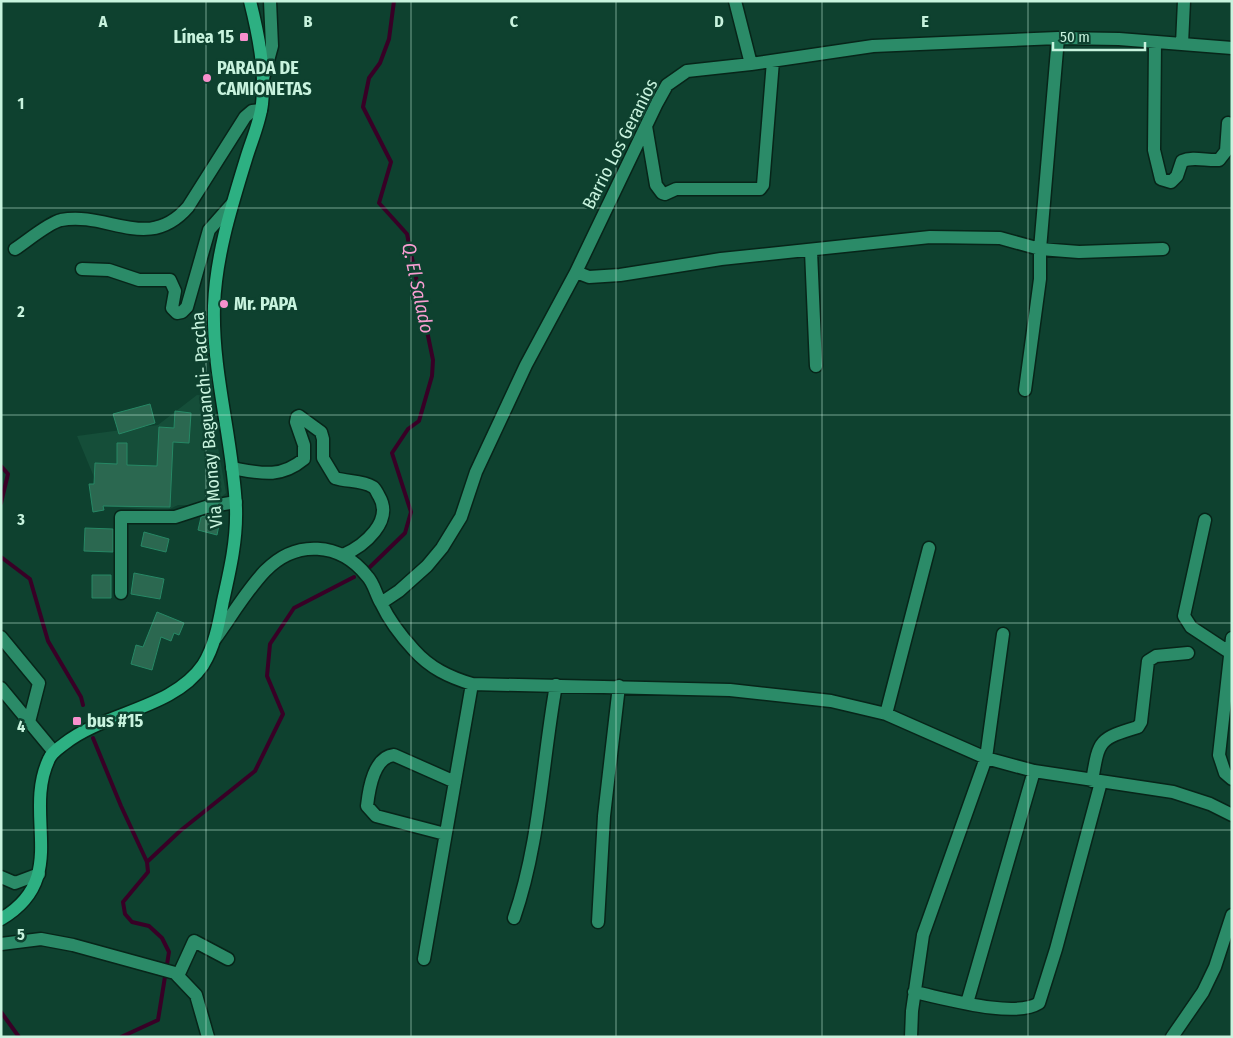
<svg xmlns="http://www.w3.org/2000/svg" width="1233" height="1038" font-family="'Fira Sans Condensed',sans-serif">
<rect width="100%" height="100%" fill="#0e412f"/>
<path fill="#154e39" d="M197,395L209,396L226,493L213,505H178L166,511L106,506L104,488L94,477L77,436L158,425Z"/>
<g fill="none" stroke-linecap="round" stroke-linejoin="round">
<path stroke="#380026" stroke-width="4" d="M1,466L8,474L1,503
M1,557L30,579L48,641L81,697L83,705
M370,567L405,533L411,512L392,453L408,429L419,421L432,376L433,360L407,234L379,203L391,162L363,107L369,78L380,63L389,39L394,1
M93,738L121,806L147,862L148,872L123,902L125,914L132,922L149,926L162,938L169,952L158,1020L121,1037
M147,862L180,831L255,771L283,714L267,676L270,644L294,608L354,577
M1,1012L19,1037"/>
</g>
<path fill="#2b6850" stroke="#268865" d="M150,404L155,423L119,434L113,414Z
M175,411L191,413L189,443L173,442L170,507L103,506L104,510L93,512L89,484H94L95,463L117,464V443H127V465L157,466L159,427L174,428Z
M204,516L220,520L217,535L198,530L201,517Z
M85,528L113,529V552L84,551Z
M144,532L169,539L166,552L141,546Z
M134,573L164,579L160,599L131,594Z
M92,575H111V598H92Z
M157,612L184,623L179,635L174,633L171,641L161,637L152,670L131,664L136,645L143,647Z"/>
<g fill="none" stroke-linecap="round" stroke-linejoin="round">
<defs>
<path id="minor" d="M735,1L751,64
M1155,42L1154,150L1161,179L1171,182L1177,176L1182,161C1193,156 1207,161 1219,160L1226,151L1228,123
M1182,44L1184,1
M263,79L272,46L270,1
M646,126L656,185L662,193L665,194L676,189H760L763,185L773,61
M15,249C26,242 48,223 61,220C108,211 148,253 188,207L245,117L252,111L261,110
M811,251L816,366
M82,269L109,270L139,280H170L175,291L172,308L177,313L182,312L187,307L209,230L232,204
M576,272L589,277L620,275L721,259L930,237L1000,238L1040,249L1079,252L1163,249
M1025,390L1040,279V249L1058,38
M232,468C260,473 280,479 304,459V445L296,422L297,417L299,416L321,432L323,439V458L335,478C347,482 362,480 373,487C376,489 377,493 379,496C394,521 364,546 343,555
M1205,520L1184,616L1191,627L1229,652
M121,593V517H175L206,507L236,502
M381,603L399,591L427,566L442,548L461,517L476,472L526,365L576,272L657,103L667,85L687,71L751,64L873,46L1058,38L1119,39L1232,48
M1,637L39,683L29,722
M1232,638L1219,755L1225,773L1232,779
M215,639C231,617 246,591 265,571C296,539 340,542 367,576C374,583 376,595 381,603C389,620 401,636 414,650C430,668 449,677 472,684L730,690L831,701L886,714L986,758L1034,771L1173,792L1210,804L1232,815
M1,688L54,752
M886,714L929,548
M1092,781C1099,740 1098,739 1138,727L1141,722L1148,661L1156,656L1188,653
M445,834L376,816L367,806C369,788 374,757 394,755L455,782
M1,877L15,883L39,874
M514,918C540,843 542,763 556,685
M598,922L604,816L619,686
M1,944L41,939L73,945L175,973L196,995L208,1037
M424,959L472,684
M178,976L194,941L228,959
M914,992C944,998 1014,1019 1039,1003L1056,949L1101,782
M967,1003L1034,771
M911,1037L912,1011L923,935L986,758L1003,634
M1172,1037L1203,992L1215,967L1232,915"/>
<path id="major" d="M1,919C71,878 22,816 49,759C52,752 59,748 64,744C104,712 173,709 203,665C215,646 219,622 223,601C230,570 237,540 236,508C233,440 212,374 214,306C216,255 231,208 246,159C251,142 260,122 262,104C266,71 258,33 250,1"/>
</defs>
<use href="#minor" stroke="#072519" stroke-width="15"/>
<use href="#major" stroke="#072519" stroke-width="15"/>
<use href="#minor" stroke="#2b8b68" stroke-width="12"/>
<use href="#major" stroke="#2db082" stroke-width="12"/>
</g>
<path fill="none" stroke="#c8f3de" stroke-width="1" stroke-opacity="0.55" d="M206,1V1037M411,1V1037M616,1V1037M822,1V1037M1028,1V1037M1,208H1232M1,415H1232M1,623H1232M1,830H1232"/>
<g fill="#f790cd" stroke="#0e412f" stroke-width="2">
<rect x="239" y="32" width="10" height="10" rx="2.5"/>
<circle cx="207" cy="78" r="5"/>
<circle cx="224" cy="304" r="5"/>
<rect x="72" y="716" width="10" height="10" rx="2.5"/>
</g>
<g text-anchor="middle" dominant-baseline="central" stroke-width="5" stroke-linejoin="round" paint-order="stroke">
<g font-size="18" font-weight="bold" fill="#c8f3de" stroke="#0e412f" text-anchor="start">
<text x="234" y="37" text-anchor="end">Línea 15</text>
<text x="217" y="68">PARADA DE<tspan x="217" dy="21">CAMIONETAS</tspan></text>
<text x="234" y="304">Mr. PAPA</text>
<text x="87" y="721">bus #15</text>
</g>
<g font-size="18" fill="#c8f3de" stroke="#0e412f">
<text transform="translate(620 144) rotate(-63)">Barrio Los Geranios</text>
<text transform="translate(207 420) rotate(-95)">Via Monay Baguanchi- Paccha</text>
</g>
<g font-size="19" font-style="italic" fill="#f89ed2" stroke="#0e412f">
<text transform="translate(418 288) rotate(78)">Q. El Salado</text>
</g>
</g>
<g font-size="16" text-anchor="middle" font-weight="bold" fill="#c8f3de" stroke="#0e412f" stroke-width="5" stroke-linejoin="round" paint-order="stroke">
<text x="103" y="27">A</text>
<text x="308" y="27">B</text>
<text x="514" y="27">C</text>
<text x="719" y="27">D</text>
<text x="925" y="27">E</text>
<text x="21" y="109">1</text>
<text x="21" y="317">2</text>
<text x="21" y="525">3</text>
<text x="21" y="732">4</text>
<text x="21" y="940">5</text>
</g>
<rect width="1233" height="1038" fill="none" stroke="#c8f3de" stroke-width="5"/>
<path d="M1053 42v8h92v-8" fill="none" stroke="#c8f3de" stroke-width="2.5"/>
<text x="1060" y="42" font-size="15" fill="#c8f3de" stroke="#0e412f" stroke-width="4" paint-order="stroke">50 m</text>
</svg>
